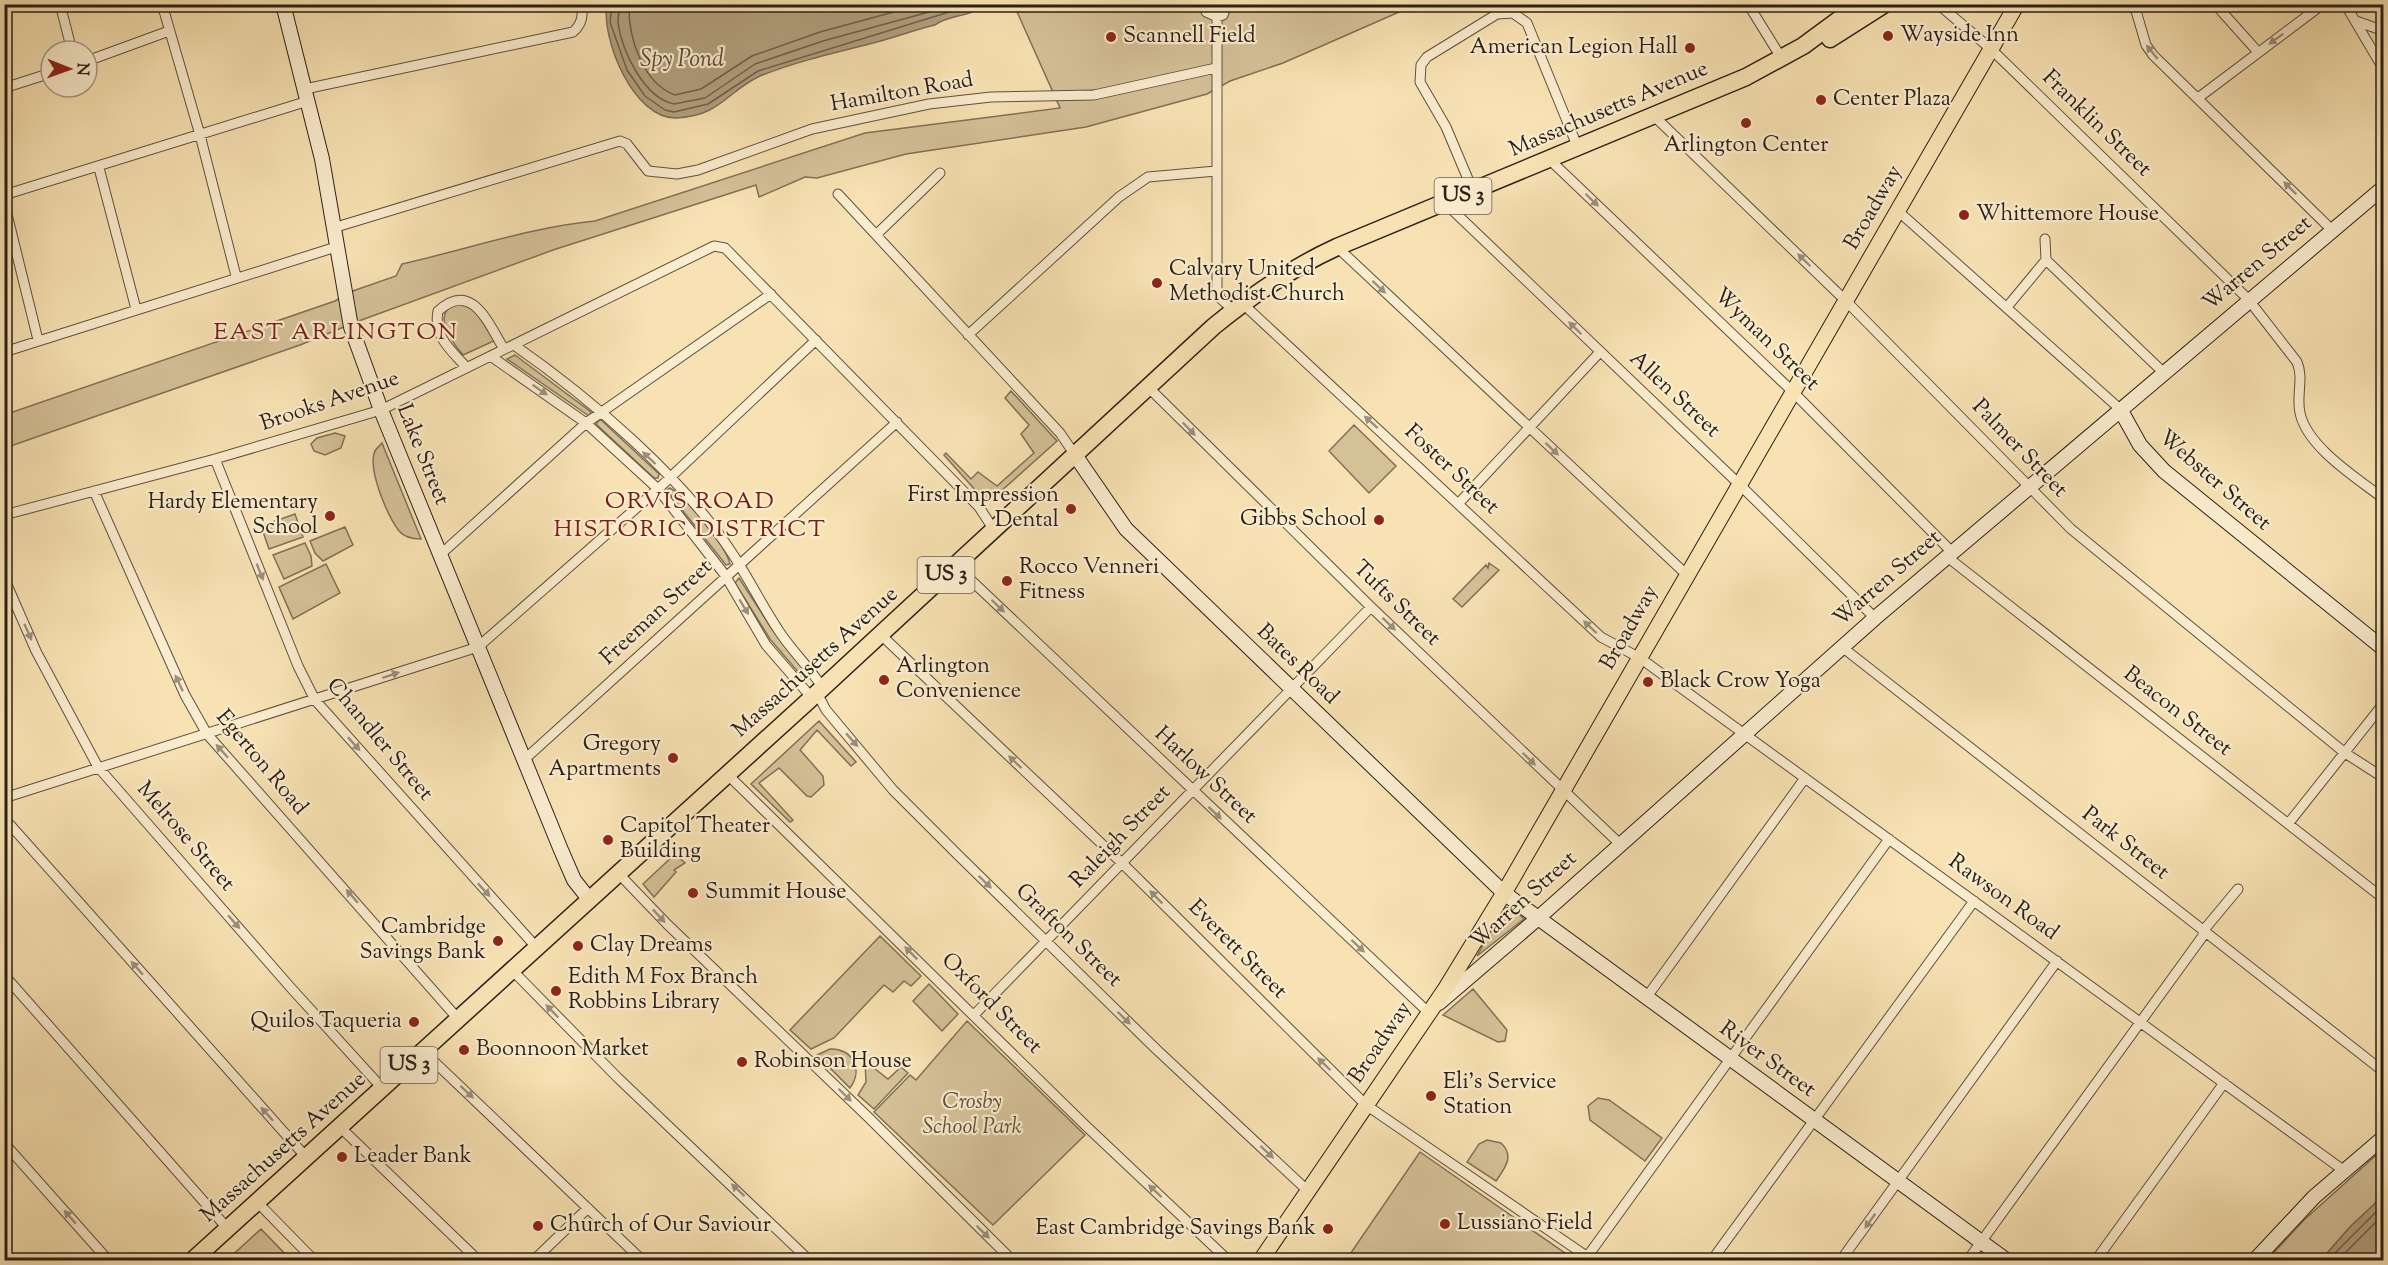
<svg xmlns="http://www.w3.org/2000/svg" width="2388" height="1265" font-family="'Sorts Mill Goudy',serif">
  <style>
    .green { fill: #d5c198; stroke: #807058; stroke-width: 1.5 }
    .water { fill: #b2a07e; stroke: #7c6d55; stroke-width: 1.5 }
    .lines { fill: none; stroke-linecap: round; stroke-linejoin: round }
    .shore { stroke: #6e604a; stroke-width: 1.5 }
    .street-casing { stroke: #5e503e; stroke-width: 11 }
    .secondary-casing { stroke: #2a2017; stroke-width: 16 }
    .primary-casing { stroke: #2a2017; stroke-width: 17 }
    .highway-casing { stroke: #2a2017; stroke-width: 19 }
    .street { stroke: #faecce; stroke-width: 9 }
    .secondary { stroke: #faecce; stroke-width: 14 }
    .primary { stroke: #f8e2b3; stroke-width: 15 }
    .highway { stroke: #f8e2b3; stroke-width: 16 }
    .oneway { fill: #9c907c }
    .poi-dot { fill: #8f2418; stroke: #faecce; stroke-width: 2 }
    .labels { text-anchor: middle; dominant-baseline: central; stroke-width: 4.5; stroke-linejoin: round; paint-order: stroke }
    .shield { fill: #faecce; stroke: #685d4e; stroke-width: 1.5 }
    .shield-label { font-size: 21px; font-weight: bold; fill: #2a2017 }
    .poi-label { font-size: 22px; fill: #2a2017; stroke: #faecce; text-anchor: start }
    .street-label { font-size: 22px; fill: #2a2017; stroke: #faecce }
    .park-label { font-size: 22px; font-style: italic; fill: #5d503e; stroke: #faecce }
    .water-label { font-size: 24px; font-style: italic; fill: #5a4d3b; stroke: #faecce }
    .neighbourhood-label { font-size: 24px; letter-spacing: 1.5px; fill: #7a1f14; stroke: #faecce }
  </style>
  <rect width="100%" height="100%" fill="#f8e2b3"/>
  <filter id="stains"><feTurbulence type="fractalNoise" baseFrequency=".00333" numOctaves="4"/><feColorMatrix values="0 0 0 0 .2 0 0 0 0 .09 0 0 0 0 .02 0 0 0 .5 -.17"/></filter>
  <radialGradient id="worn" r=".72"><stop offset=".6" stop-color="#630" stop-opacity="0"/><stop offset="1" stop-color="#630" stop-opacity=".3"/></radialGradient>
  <path class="green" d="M 1014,5 L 1415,5 L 1283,63 L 1230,81 L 1207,94 L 1086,127 L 906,154 L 817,178 L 805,177 L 759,197 L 756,185 L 553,250 L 356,322 L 300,345 L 5,448 L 4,415 L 335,301 L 350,292 L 396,276 L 402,264 C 465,250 531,227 595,221 L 865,133 L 1060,108 Z
    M 463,303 L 475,309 L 496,340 L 463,355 C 450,340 428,307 463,303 Z
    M 515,355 L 591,412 L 589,416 L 507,359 Z
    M 1011,391 L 1057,441 L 989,502 L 985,501 L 944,455 L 946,453 L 971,479 L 978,472 L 997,486 L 1034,453 L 1021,434 L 1029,425 L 1005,398 Z
    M 600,419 L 659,474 L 658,478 L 654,478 L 596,424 Z
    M 1354,425 L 1396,466 L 1369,493 L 1329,451 Z
    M 335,433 L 345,436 L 341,448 L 325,455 L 314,451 L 311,444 L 317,438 Z
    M 382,443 L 421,539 C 413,539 404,537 399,531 C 387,515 369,472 374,454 C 375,448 379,447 382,443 Z
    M 670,488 C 686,497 726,546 730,564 L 726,565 L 675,501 L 667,490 Z
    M 295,514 L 303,537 L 269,549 L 261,526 Z
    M 345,527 L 353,545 L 323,561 L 315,553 L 310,541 Z
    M 305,543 L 311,556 L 312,566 L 284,579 L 273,555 Z
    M 1489,563 L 1499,570 L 1462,607 L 1453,599 L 1486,565 L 1488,568 Z
    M 326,564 L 340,593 L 293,619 L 279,587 Z
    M 739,578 L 772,629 L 810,674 L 808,678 L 804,679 L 770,639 L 735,583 Z
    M 819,721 L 856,762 L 851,766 L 817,730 L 800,750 L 823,776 L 824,785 L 811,797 L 807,796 L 779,768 L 759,783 L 793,820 L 790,822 L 751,784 Z
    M 675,854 L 685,863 L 674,870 L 676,872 L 654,897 L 643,884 Z
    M 1505,907 L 1516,911 L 1524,919 L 1477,956 Z
    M 880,936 L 921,976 L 911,986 L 904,981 L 893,992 L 884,985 L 834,1038 L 811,1049 L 790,1030 Z
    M 929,984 L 958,1014 L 942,1031 L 913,1001 Z
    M 1473,989 L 1507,1030 L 1505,1041 L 1498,1042 L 1443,1015 Z
    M 967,1021 L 1085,1135 L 993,1225 L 874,1112 L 910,1075 L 916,1080 Z
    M 830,1049 C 852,1048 864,1069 850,1088 L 817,1055 Z
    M 865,1061 L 888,1079 L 901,1067 L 908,1073 L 874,1109 L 858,1095 L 866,1082 Z
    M 1598,1098 L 1609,1100 L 1662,1138 L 1645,1161 L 1590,1120 L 1588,1106 Z
    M 1487,1140 L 1501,1143 C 1515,1156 1505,1168 1496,1181 L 1467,1162 L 1479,1144 Z
    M 2383,1149 L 2383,1196 L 2350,1227 L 2321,1260 L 2267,1260 L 2304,1220 Z
    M 1420,1152 L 1575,1260 L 1346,1260 Z
    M 261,1229 L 291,1260 L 227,1260 Z"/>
  <path class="water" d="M 607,4 L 984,4 L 984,5 C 969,18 950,14 935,25 C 913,30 891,39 869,44 C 833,53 795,62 760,76 C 727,91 721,116 676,118 C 634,119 601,40 607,4 Z
    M 2383,1196 L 2383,1260 L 2321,1260 L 2350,1227 Z"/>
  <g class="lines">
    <path class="shore" d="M 612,4 L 610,22 L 627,70 L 645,96 L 665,110 L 674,112 L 708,104 L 758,71 L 975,4
      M 620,4 C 619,11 618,17 618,23 C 622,51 644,98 674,104 L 705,98 L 755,64 L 823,41 L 929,12 L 943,4
      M 629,4 C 628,36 642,83 675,95 L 701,89 L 752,56 L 820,32 L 923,4
      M 2328,1260 L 2384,1204
      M 2338,1260 L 2384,1214"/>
    <g class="street-casing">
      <path id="street" d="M 60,4 L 72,51
        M 162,4 L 200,135 L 236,276
        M 1204,4 L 1206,12 L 1217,17 L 1223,15 L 1227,4
        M 1748,4 L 1782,59
        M 1938,4 L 1991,49 L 2248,299 L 2297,362 C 2304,378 2296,396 2300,413 C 2307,447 2357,478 2384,499
        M 2134,4 L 2146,45 L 2153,55 L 2332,230
        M 2215,4 L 2258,52
        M 2345,4 L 2384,70
        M 1217,17 L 1217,288 L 1220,298 L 1233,310
        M 2356,21 L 2384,31
        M 87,61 L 169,31
        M 4,88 L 51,73
        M 305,89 L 573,32 C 582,24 583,16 582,4
        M 2198,98 L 2323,4
        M 1654,116 L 1846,301 L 2071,529 L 2345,753 L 2384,778
        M 1550,160 L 1792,391 L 1951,551
        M 99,168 L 136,309
        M 1473,191 L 1446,127 L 1420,82 L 1421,65 L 1427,57 L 1497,14 L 1513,13 L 1527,23 L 1578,148
        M 838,194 L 1060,433 L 1075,455
        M 4,195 L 308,101
        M 4,202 L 38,340
        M 1445,203 L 1739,484 L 1875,618
        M 1898,211 L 2120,409
        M 333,228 L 620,141 L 627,144 L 648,171 L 677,174 L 698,170 L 812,129 L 929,104 L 991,97 L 1094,95 L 1216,68
        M 877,234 L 940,173
        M 2045,239 L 2046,260
        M 1337,247 L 1687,575
        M 1242,303 L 1601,637 L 1640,658 L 2343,1170
        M 2007,307 L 2046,260 L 2163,372
        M 968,335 L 1119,197 L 1148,177 L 1216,171
        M 514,345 C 590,398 684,478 734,556 C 750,581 764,609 781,634 C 794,653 810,668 823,688
        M 4,352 L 336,247
        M 492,357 L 586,423 L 658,489 L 725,575 L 766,645 L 812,698
        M 467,368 C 452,351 433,337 438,311 C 472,280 488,323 504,349
        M 1148,387 L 1371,607 L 1620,844
        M 215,459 L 298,666 L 315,700 L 537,948
        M 94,491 L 185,695 L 207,734 L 459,1020
        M 1458,504 L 1600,352
        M 4,515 L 215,459 L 381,410 L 714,246 L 725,248 L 979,507 L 994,530
        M 440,555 L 586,423 L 771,294
        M 1946,556 L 2384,899
        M 956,566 L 1428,1012
        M 4,578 L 36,651 L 98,767 L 291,988 L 383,1089
        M 880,634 L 1123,864 L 1366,1105 L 1592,1260
        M 1842,647 L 2384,1072
        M 817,693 L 826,710 L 893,790 L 958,855 L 1156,1049 L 1308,1191
        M 525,759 L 897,422
        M 727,774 L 1085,1125 L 1228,1260
        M 4,798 L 478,647 L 658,489 L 816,340
        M 4,818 L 306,1157
        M 2288,824 L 2384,703
        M 619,874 L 667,924 L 868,1117 L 1012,1260
        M 2203,931 L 2238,889
        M 512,970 L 618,1078 L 809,1260
        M 4,975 L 228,1229
        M 1646,998 L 1805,778
        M 974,1015 L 1371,607
        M 424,1052 L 642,1260
        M 340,1127 L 478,1260
        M 4,1143 L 108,1260
        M 257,1202 L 314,1260
        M 1587,1257 L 1889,839
        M 534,1260 L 588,1208
        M 1712,1260 L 1974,901
        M 1841,1260 L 2057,961
        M 1968,1260 L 2205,933
        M 2096,1260 L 2224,1083"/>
    </g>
    <g class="secondary-casing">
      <path id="secondary" d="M 283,4 L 322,159 L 351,327 L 381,410 L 561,850 L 574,880 L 589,899
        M 2120,409 L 2140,445 L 2164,471 L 2384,649
        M 1075,455 L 1126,529 L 1504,893 L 2006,1260
        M 1439,1003 L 1537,919 L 1875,618 L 2384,187
        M 2255,1260 L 2314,1197 L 2384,1137"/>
    </g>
    <g class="primary-casing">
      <path id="primary" d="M 1261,1260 L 1446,988 L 1504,893 L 2017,4"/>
    </g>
    <g class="highway-casing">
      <path id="highway" d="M 1830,39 L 1885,4
        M 193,1260 L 817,693 L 1213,327 C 1252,295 1291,268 1337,247 L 1746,77 L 1803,46 L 1860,4"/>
    </g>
    <use href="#street" class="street"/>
    <use href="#secondary" class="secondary"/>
    <use href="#primary" class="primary"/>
    <use href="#highway" class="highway"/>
  </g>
  <defs><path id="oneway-solid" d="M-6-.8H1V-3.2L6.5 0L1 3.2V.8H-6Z" transform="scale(1.5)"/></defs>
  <g class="oneway">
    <use href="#oneway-solid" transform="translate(2276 39) rotate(144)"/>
    <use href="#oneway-solid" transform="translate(2152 52) rotate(-129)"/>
    <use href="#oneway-solid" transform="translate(2290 188) rotate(-135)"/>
    <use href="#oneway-solid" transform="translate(1592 200) rotate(44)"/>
    <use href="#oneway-solid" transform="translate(1804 260) rotate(-136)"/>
    <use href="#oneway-solid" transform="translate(1379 287) rotate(43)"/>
    <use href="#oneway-solid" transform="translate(1575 328) rotate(-136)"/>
    <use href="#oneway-solid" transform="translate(540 390) rotate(35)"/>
    <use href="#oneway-solid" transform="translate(1371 422) rotate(-138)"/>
    <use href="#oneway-solid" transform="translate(1189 429) rotate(46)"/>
    <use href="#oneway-solid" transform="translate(1552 449) rotate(43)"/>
    <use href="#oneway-solid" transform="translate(649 458) rotate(-137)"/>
    <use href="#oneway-solid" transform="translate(260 572) rotate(68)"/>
    <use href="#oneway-solid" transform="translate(998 606) rotate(44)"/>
    <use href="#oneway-solid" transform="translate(744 607) rotate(59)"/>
    <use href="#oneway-solid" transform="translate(1389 624) rotate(44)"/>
    <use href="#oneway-solid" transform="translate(1590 627) rotate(-137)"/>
    <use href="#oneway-solid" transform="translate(28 632) rotate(66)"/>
    <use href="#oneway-solid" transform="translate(391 675) rotate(-18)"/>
    <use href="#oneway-solid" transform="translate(179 683) rotate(-115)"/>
    <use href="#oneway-solid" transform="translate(852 740) rotate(49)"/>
    <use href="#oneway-solid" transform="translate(354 744) rotate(48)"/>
    <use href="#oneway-solid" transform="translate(222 751) rotate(-132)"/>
    <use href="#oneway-solid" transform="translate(1529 759) rotate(44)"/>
    <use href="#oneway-solid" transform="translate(1015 762) rotate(-137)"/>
    <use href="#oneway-solid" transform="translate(1215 813) rotate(43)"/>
    <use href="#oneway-solid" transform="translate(985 882) rotate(44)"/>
    <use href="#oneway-solid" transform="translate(484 890) rotate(47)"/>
    <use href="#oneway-solid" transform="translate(352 896) rotate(-131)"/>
    <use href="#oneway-solid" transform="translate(1156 897) rotate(-135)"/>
    <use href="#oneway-solid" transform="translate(659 916) rotate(47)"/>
    <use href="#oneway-solid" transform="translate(234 922) rotate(49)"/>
    <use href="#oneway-solid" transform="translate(1358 946) rotate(43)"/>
    <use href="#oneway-solid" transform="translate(911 953) rotate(-135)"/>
    <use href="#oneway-solid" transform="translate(137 968) rotate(-131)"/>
    <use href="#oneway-solid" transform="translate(552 1011) rotate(-134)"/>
    <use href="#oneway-solid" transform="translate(1124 1018) rotate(44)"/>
    <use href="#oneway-solid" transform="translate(1324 1064) rotate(-136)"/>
    <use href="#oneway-solid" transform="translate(467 1092) rotate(43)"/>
    <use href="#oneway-solid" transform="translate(845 1095) rotate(44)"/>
    <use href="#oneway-solid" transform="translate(267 1114) rotate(-132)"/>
    <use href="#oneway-solid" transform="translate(1267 1152) rotate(43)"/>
    <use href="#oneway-solid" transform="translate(738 1190) rotate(-137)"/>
    <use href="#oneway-solid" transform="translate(1155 1191) rotate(-137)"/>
    <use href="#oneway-solid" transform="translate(70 1217) rotate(-131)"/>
    <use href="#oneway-solid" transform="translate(1870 1221) rotate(126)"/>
    <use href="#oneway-solid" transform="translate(983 1232) rotate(44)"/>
  </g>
  <g class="poi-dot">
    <circle cx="1888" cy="36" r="6"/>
    <circle cx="1111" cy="37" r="6"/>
    <circle cx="1690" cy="48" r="6"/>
    <circle cx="1821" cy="100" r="6"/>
    <circle cx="1746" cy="123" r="6"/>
    <circle cx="1964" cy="215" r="6"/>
    <circle cx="1157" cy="283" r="6"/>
    <circle cx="1071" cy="509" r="6"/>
    <circle cx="330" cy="516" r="6"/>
    <circle cx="1379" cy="520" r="6"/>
    <circle cx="1007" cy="581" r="6"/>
    <circle cx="884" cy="680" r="6"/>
    <circle cx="1648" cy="682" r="6"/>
    <circle cx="673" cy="758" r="6"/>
    <circle cx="608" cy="840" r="6"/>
    <circle cx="693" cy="893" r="6"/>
    <circle cx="498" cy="941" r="6"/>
    <circle cx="578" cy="946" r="6"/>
    <circle cx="556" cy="991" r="6"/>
    <circle cx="414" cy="1022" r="6"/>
    <circle cx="464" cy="1050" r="6"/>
    <circle cx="742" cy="1062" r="6"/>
    <circle cx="1431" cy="1096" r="6"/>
    <circle cx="342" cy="1157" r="6"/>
    <circle cx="1445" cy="1224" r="6"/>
    <circle cx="538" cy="1226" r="6"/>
    <circle cx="1328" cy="1229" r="6"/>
  </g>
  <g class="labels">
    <g class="shield">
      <rect x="1434.5" y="178" width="57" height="36" rx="4.5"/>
      <rect x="917.5" y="557" width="57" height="36" rx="4.5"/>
      <rect x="380.5" y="1047" width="57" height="36" rx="4.5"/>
    </g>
    <g class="shield-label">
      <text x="1463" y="196">US 3</text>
      <text x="946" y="575">US 3</text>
      <text x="409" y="1065">US 3</text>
    </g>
    <g class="poi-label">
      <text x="1900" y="36">Wayside Inn</text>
      <text x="1123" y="37">Scannell Field</text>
      <text x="1678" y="48" text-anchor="end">American Legion Hall</text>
      <text x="1833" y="100">Center Plaza</text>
      <text x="1746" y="146" text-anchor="middle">Arlington Center</text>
      <text x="1976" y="215">Whittemore House</text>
      <text x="1169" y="270">Calvary United<tspan x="1169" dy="25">Methodist Church</tspan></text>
      <text x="1059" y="496" text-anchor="end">First Impression<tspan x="1059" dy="25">Dental</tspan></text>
      <text x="318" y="503" text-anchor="end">Hardy Elementary<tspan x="318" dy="25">School</tspan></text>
      <text x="1367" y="520" text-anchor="end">Gibbs School</text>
      <text x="1019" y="568">Rocco Venneri<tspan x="1019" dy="25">Fitness</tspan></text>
      <text x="896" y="667">Arlington<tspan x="896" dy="25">Convenience</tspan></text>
      <text x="1660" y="682">Black Crow Yoga</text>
      <text x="661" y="745" text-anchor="end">Gregory<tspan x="661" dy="25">Apartments</tspan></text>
      <text x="620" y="827">Capitol Theater<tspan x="620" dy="25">Building</tspan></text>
      <text x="705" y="893">Summit House</text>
      <text x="486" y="928" text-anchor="end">Cambridge<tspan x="486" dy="25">Savings Bank</tspan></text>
      <text x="590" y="946">Clay Dreams</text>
      <text x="568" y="978">Edith M Fox Branch<tspan x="568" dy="25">Robbins Library</tspan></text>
      <text x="402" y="1022" text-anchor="end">Quilos Taqueria</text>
      <text x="476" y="1050">Boonnoon Market</text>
      <text x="754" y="1062">Robinson House</text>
      <text x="1443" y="1083">Eli's Service<tspan x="1443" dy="25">Station</tspan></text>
      <text x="354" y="1157">Leader Bank</text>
      <text x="1457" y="1224">Lussiano Field</text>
      <text x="550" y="1226">Church of Our Saviour</text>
      <text x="1316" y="1229" text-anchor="end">East Cambridge Savings Bank</text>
    </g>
    <g class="street-label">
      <text transform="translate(902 93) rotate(-10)">Hamilton Road</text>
      <text transform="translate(1609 110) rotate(-23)">Massachusetts Avenue</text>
      <text transform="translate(2096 124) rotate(44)">Franklin Street</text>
      <text transform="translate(1874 208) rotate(-60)">Broadway</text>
      <text transform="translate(2258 264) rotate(-40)">Warren Street</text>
      <text transform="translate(1766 340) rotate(44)">Wyman Street</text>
      <text transform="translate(1674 395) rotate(43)">Allen Street</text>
      <text transform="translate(330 402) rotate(-19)">Brooks Avenue</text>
      <text transform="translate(2019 449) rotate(46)">Palmer Street</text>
      <text transform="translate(422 455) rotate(68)">Lake Street</text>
      <text transform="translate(1451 470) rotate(43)">Foster Street</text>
      <text transform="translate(2214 481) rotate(41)">Webster Street</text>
      <text transform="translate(1888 579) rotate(-41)">Warren Street</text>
      <text transform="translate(1396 604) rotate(44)">Tufts Street</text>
      <text transform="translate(657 613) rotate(-43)">Freeman Street</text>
      <text transform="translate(1630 628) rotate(-60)">Broadway</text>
      <text transform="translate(816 663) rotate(-42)">Massachusetts Avenue</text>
      <text transform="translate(1297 665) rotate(44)">Bates Road</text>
      <text transform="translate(2177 712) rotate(38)">Beacon Street</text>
      <text transform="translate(379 740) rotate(50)">Chandler Street</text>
      <text transform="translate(261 763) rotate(50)">Egerton Road</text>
      <text transform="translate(1205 776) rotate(43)">Harlow Street</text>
      <text transform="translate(185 837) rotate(49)">Melrose Street</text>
      <text transform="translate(1121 837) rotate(-46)">Raleigh Street</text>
      <text transform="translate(2125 844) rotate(38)">Park Street</text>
      <text transform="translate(2003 898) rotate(36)">Rawson Road</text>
      <text transform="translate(1524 901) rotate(-42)">Warren Street</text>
      <text transform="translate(1068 936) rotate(44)">Grafton Street</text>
      <text transform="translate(1237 950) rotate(45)">Everett Street</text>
      <text transform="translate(991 1004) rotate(45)">Oxford Street</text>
      <text transform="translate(1381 1043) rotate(-56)">Broadway</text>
      <text transform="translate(1767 1060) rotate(36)">River Street</text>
      <text transform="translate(284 1148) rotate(-42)">Massachusetts Avenue</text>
    </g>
    <g class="park-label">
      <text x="972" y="1103">Crosby<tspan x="972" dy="25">School Park</tspan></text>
    </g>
    <g class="water-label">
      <text x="682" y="60">Spy Pond</text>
    </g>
    <g class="neighbourhood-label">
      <text x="336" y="333">EAST ARLINGTON</text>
      <text x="690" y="502">ORVIS ROAD<tspan x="690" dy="28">HISTORIC DISTRICT</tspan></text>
    </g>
  </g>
  <rect width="2388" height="1265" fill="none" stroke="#f8e2b3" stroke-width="24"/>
  <rect x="6" y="6" width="2376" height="1253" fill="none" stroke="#2a2017" stroke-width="3"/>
  <rect x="12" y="12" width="2364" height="1241" fill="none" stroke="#2a2017" stroke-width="1.5"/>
  <g transform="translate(69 69) rotate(91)"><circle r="28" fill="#faecce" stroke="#a79a85" stroke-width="1.5"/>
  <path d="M0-4.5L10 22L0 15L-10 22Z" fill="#8f2418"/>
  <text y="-9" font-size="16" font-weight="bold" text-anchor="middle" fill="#2a2017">N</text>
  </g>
  <rect width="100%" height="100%" filter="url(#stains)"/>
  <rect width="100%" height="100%" fill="url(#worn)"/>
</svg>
